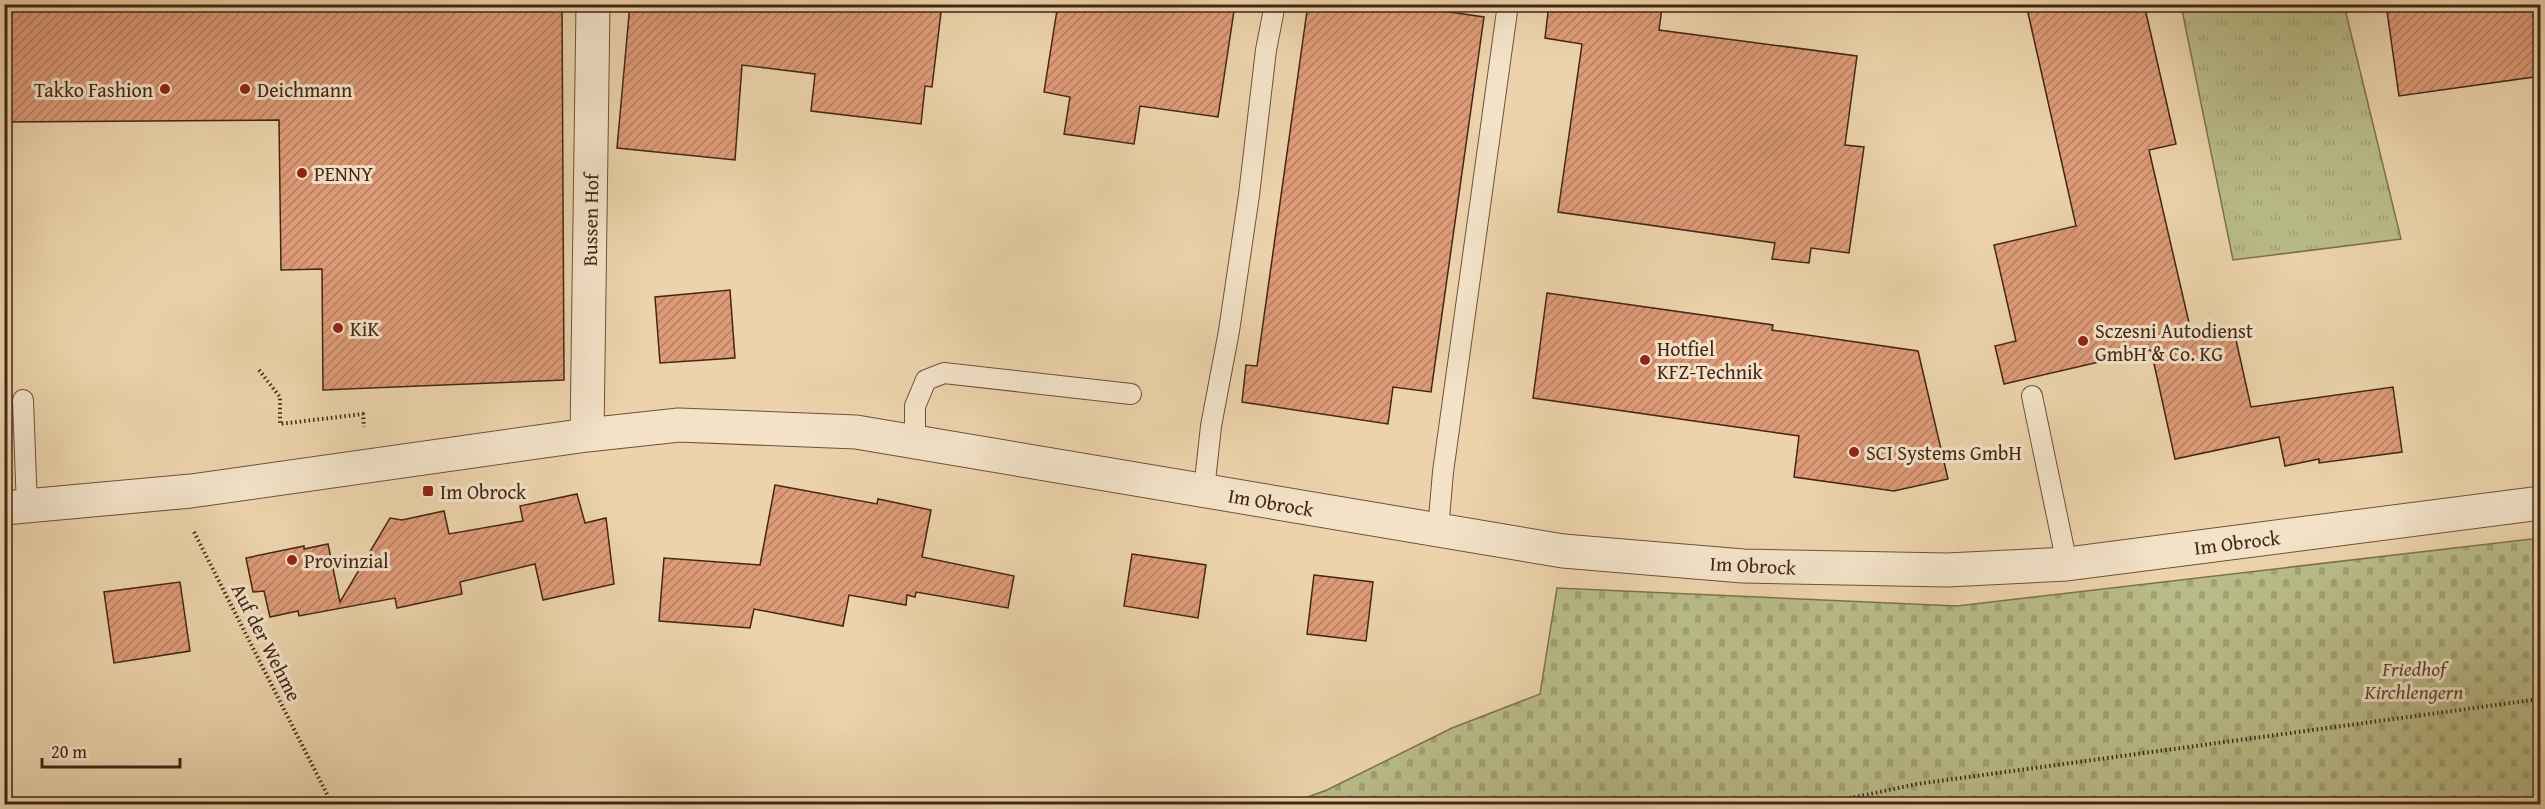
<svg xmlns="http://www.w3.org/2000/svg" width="2545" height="809" font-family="'Gentium Book Plus',serif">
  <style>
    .grass { fill: url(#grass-tufts); stroke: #7e714f; stroke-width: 1.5 }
    .cemetery { fill: url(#cemetery-stones); stroke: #7e714f; stroke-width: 1.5 }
    .building { fill: url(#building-hatch); stroke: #432616; stroke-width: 1.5 }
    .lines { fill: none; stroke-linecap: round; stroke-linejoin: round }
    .lane-casing { stroke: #6d513b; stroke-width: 22 }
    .street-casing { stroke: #6d513b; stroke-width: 35 }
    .path { stroke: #432616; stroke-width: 4; stroke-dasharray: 1.5 3; stroke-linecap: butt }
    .lane { stroke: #f3e2c8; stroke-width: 20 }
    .street { stroke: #f3e2c8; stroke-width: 33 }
    .poi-dot { fill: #8f2418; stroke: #f3e2c8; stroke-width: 2 }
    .labels { text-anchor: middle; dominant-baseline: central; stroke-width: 6; stroke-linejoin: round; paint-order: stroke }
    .poi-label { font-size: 20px; fill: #432616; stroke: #f3e2c8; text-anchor: start }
    .street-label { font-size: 20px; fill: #432616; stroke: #f3e2c8 }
    .park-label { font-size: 20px; font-style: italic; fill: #5b442d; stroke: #f3e2c8 }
  </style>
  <defs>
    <pattern id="grass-tufts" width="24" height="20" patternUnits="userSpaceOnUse" patternTransform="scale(1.5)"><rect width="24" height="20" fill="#b9bc88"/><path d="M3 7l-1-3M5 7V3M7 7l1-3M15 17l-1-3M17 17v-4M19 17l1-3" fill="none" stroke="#a0a175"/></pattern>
    <pattern id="cemetery-stones" width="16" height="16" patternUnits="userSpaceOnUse" patternTransform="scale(1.5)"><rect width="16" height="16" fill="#b9bc88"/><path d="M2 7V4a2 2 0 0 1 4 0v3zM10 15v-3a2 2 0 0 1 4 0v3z" fill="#a0a175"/></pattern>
    <pattern id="building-hatch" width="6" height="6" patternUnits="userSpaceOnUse" patternTransform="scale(1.5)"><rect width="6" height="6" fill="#de9b78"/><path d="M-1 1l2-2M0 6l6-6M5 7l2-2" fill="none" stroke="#b67e61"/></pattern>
  </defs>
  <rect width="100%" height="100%" fill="#ecd3ab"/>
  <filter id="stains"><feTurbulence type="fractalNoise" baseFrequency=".00333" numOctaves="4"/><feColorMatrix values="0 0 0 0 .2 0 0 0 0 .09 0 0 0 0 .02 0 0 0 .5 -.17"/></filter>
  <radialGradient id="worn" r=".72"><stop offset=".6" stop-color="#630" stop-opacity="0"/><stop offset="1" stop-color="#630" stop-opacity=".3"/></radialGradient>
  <path class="grass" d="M 2181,5 L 2344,5 L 2401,239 L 2233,260 Z"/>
  <path class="cemetery" d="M 2540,538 L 2540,804 L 1289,804 L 1327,790 L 1452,728 L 1540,694 L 1557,588 L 1957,606 Z"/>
  <path class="building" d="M 4,4 L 562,4 L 564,380 L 323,390 L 322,269 L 281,270 L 279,120 L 4,122 Z
    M 630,4 L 942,4 L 932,87 L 925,86 L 921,124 L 811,111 L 815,74 L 742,65 L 735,160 L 617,148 Z
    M 1058,4 L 1235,4 L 1218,117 L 1140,106 L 1134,144 L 1064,134 L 1070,97 L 1044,92 Z
    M 1308,4 L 1394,4 L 1484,17 L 1431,392 L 1393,387 L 1388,424 L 1242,402 L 1246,365 L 1257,366 Z
    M 1549,4 L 1640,4 L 1662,8 L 1659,30 L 1857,56 L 1845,145 L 1864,147 L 1849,253 L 1811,248 L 1809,263 L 1772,259 L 1775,243 L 1558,212 L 1582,44 L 1545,38 Z
    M 2026,4 L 2144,4 L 2176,144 L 2149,150 L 2193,340 L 2234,331 L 2251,407 L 2393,387 L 2402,452 L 2319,463 L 2319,459 L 2285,466 L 2279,437 L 2175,459 L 2151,350 L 2004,384 L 1995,346 L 2016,341 L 1994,245 L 2076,226 Z
    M 2386,4 L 2541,4 L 2541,76 L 2399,96 Z
    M 730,290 L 735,358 L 660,363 L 655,297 Z
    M 1547,293 L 1773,325 L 1772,330 L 1918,351 L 1948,479 L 1894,491 L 1794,477 L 1799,436 L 1533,398 Z
    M 775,485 L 877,504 L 878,499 L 931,510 L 922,557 L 1014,576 L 1008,608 L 916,592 L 915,597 L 907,595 L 906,605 L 849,595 L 843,626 L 754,609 L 750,628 L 659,621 L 664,558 L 760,565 Z
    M 577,494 L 585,523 L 606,518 L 614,584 L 543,600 L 535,564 L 460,582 L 462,594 L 397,608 L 395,598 L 299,616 L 298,611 L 270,617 L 264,591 L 253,592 L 246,558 L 304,546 L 304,549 L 328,544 L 340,602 L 390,518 L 402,520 L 444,511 L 449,534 L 523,521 L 520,506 Z
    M 1132,554 L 1206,565 L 1198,618 L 1124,606 Z
    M 1314,575 L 1373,582 L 1366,641 L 1307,634 Z
    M 180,582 L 190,651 L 114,663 L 104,592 Z"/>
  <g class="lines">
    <g class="lane-casing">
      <path id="lane" d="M 2032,396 L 2067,564
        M 23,400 L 27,508
        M 915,442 L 915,406 L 926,380 L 944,373 L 1131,394
        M 1204,490 L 1211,426 L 1229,331 L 1249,195 L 1266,50 L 1275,4
        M 1438,530 L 1443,472 L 1508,4"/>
    </g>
    <g class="street-casing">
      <path id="street" d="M 587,435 L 593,4
        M 4,508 L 191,491 L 587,435 L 679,425 L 856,432 L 1563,551 L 1743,566 L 1947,570 L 2067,564 L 2540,503"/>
    </g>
    <path class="path" d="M 259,370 L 280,397 L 280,424 L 363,414 L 364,427
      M 194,532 L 332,804
      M 1823,804 L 1917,784 L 2540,699"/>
    <use href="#lane" class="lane"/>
    <use href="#street" class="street"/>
  </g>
  <g class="poi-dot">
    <circle cx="165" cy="89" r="6"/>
    <circle cx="245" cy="89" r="6"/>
    <circle cx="302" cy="173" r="6"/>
    <circle cx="338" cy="328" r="6"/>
    <circle cx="2083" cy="341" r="6"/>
    <circle cx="1645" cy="360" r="6"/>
    <circle cx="1854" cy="452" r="6"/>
    <rect x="422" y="485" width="12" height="12" rx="3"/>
    <circle cx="292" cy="560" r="6"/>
  </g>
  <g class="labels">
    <g class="poi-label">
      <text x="153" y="89" text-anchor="end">Takko Fashion</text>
      <text x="257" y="89">Deichmann</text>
      <text x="314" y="173">PENNY</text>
      <text x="350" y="328">KiK</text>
      <text x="2095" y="330">Sczesni Autodienst<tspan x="2095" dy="23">GmbH &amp; Co. KG</tspan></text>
      <text x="1657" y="348">Hotfiel<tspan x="1657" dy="23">KFZ-Technik</tspan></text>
      <text x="1866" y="452">SCI Systems GmbH</text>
      <text x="440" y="491">Im Obrock</text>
      <text x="304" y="560">Provinzial</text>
    </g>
    <g class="street-label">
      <text transform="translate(590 220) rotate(-89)">Bussen Hof</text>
      <text transform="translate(1271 502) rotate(10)">Im Obrock</text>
      <text transform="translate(2237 542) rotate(-7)">Im Obrock</text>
      <text transform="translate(1753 565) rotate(3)">Im Obrock</text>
      <text transform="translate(267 642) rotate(63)">Auf der Wehme</text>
    </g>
    <g class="park-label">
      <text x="2414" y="668">Friedhof<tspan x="2414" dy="23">Kirchlengern</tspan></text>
    </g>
  </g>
  <rect width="2545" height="809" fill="none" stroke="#ecd3ab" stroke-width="24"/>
  <rect x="6" y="6" width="2533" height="797" fill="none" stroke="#432616" stroke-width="3"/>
  <rect x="12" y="12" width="2521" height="785" fill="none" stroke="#432616" stroke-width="1.5"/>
  <path d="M42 758v9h138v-9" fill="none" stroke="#432616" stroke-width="3"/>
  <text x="51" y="758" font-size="18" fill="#432616" stroke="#f3e2c8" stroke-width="4.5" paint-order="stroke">20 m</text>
  <rect width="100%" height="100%" filter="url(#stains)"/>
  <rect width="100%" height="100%" fill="url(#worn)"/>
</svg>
